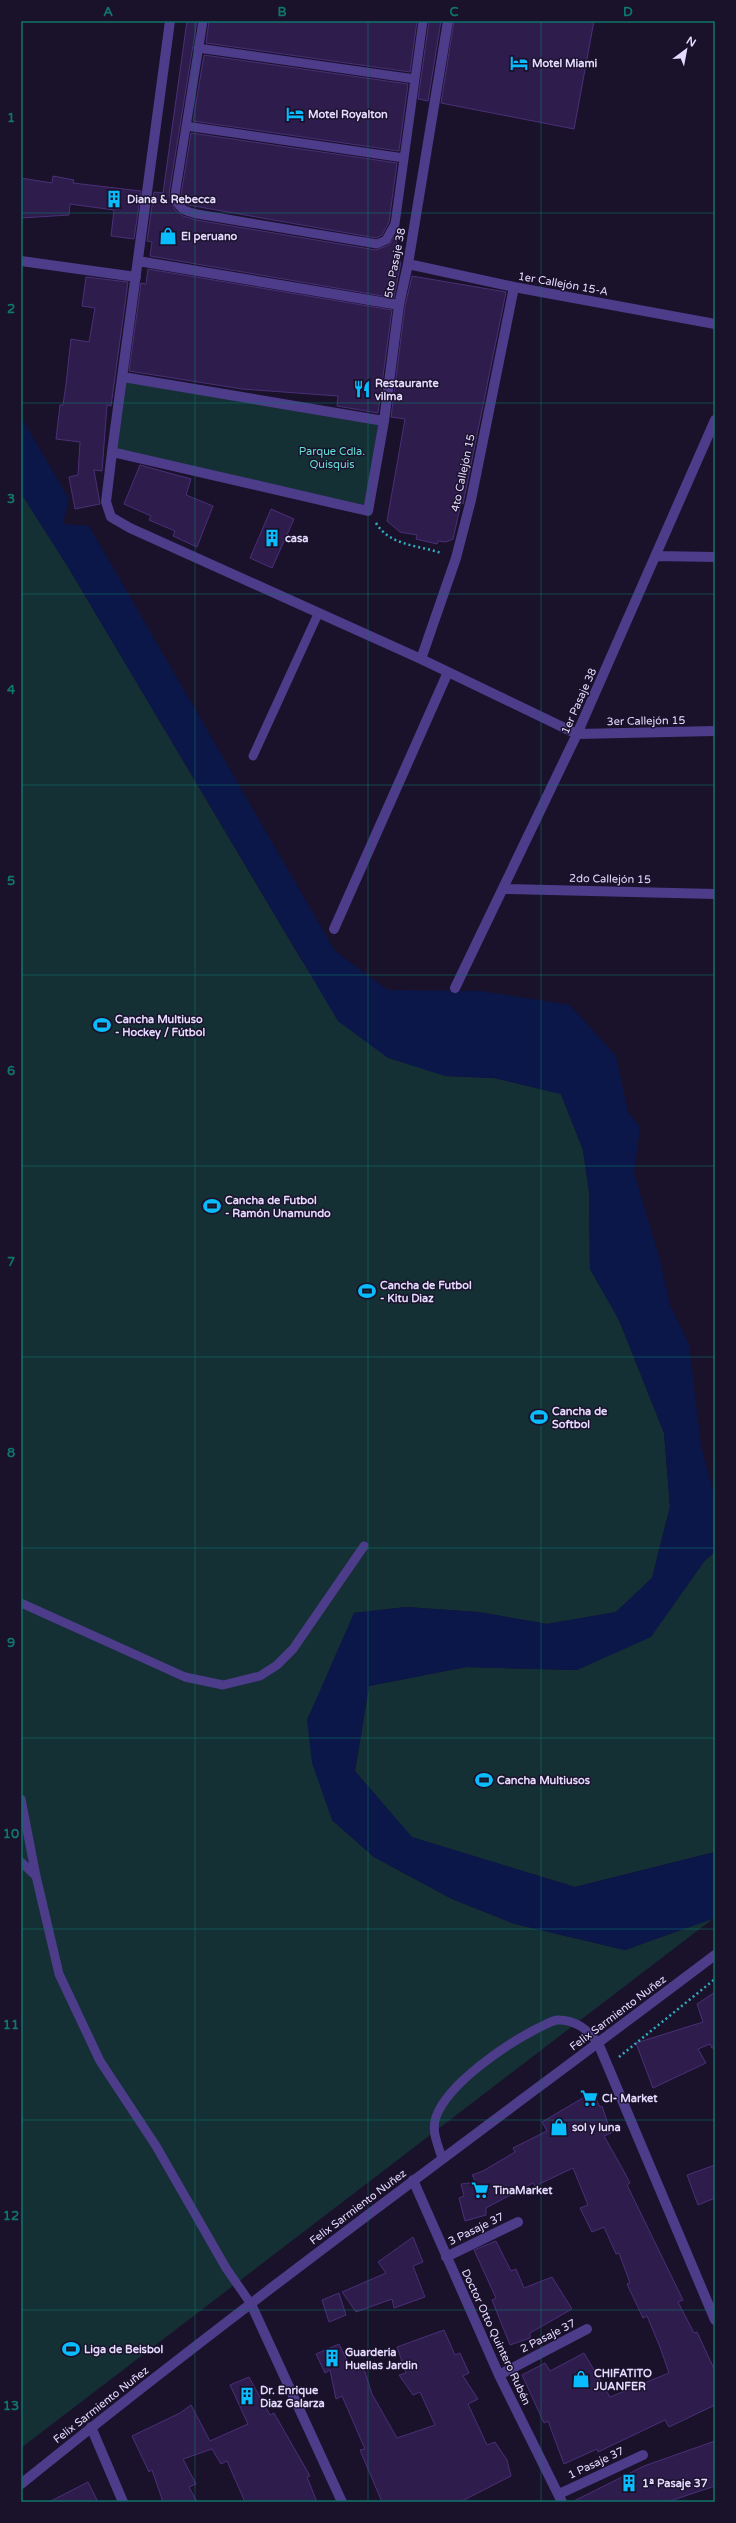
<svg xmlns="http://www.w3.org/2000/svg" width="736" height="2523" font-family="'Varela Round',sans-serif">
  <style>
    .green { fill: #143035 }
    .water { fill: #0b1749 }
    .building { fill: #2e1d4c; stroke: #4a2f77 }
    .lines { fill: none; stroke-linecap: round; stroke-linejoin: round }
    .path { stroke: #31adbd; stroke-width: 2.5; stroke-dasharray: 2 3; stroke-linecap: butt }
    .service { stroke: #4c3c89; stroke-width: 9 }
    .minor { stroke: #4c3c89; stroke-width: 10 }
    .tertiary { stroke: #4c3c89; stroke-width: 10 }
    .grid { fill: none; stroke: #0f766e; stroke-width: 1; stroke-opacity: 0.55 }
    .labels { text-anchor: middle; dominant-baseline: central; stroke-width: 3; stroke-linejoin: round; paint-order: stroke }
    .poi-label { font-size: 11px; font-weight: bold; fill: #e5dbff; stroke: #1a112b; text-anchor: start }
    .street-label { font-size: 11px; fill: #e5dbff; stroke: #1a112b }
    .park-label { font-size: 11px; fill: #65e1d7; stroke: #1a112b }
    .neatline { fill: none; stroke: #0f766e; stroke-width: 1.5 }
    .grid-label { font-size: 13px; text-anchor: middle; font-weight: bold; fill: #0f766e }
  </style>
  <rect width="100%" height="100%" fill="#1a112b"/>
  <path class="green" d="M 123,377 L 384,421 L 368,511 L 112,452 Z
    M 21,493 L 68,567 L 302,961 L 445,1076 L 494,1078 L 561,1094 L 583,1150 L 589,1191 L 590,1269 L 619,1320 L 664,1433 L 670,1507 L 652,1578 L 616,1612 L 547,1624 L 478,1612 L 406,1607 L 354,1613 L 332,1820 L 374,1857 L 452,1899 L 515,1924 L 625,1950 L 714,1918 L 21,2448 Z
    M 715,1552 L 715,1852 L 575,1887 L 411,1837 L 355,1771 L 369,1686 L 466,1667 L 577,1670 Z"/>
  <path class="water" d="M 21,417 L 69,499 L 63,524 L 89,526 L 335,951 L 388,990 L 481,991 L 570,1005 L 616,1056 L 628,1112 L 640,1127 L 634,1173 L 660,1260 L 670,1305 L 689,1344 L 701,1446 L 715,1498 L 715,1552 L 706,1559 L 651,1637 L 577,1670 L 466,1667 L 369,1686 L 355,1771 L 412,1837 L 575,1887 L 715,1852 L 715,1918 L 625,1950 L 515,1924 L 452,1899 L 374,1857 L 332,1820 L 312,1763 L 307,1720 L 354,1613 L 406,1607 L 478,1612 L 547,1624 L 616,1612 L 652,1578 L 670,1507 L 664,1433 L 619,1320 L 590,1269 L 589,1191 L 583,1150 L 561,1094 L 494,1078 L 445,1076 L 388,1058 L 338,1021 L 68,567 L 21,493 Z"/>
  <path class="building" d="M 187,21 L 197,21 L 169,194 L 175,210 L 183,216 L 196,220 L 376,250 L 389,245 L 398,231 L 394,260 L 401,262 L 394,298 L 150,256 L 152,242 L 147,241 L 154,192 L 163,193 Z
    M 209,21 L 417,21 L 410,72 L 206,43 Z
    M 429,21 L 441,21 L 428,101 L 418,99 Z
    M 454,21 L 594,21 L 574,129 L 441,103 Z
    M 204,55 L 408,84 L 399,151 L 193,121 Z
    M 191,133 L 397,163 L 389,222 L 382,235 L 376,238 L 188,205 L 181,195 Z
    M 53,176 L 74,180 L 73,183 L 141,191 L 134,239 L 111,236 L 114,210 L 70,204 L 69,215 L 21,218 L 21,178 L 52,183 Z
    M 148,269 L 392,310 L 378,413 L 337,406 L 338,396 L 242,389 L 129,371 L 141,283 L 146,284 Z
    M 412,276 L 506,292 L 463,504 L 461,503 L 453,539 L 446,542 L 438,541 L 437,544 L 416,539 L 417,535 L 400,532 L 387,521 L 405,419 L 391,417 L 405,306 Z
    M 86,277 L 128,282 L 111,406 L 107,405 L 102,471 L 94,470 L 100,504 L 75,509 L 69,477 L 78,475 L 80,442 L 56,439 L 60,405 L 63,405 L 66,384 L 71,339 L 89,342 L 95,308 L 82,306 Z
    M 140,465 L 191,479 L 186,495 L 213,506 L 197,547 L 173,536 L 175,531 L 149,520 L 151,516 L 124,504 Z
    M 271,509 L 294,519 L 272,568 L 250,558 Z
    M 715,1992 L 715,2048 L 712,2048 L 710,2044 L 698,2049 L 706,2063 L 653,2088 L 636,2043 L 703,2022 L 697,2004 Z
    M 593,2092 L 600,2107 L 602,2106 L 611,2133 L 604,2136 L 621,2166 L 630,2183 L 627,2185 L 683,2300 L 678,2302 L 694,2333 L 697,2332 L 715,2371 L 715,2405 L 669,2427 L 665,2420 L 598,2452 L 597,2449 L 564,2464 L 548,2421 L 544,2423 L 522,2375 L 545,2363 L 550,2371 L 584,2353 L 610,2397 L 669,2373 L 660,2347 L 647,2316 L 643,2318 L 627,2284 L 630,2283 L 619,2253 L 616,2254 L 604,2227 L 592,2232 L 580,2208 L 588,2205 L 573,2168 L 535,2186 L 533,2183 L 486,2208 L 486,2215 L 465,2221 L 459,2198 L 464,2196 L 461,2184 L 476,2182 L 472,2175 L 483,2171 L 515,2152 L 513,2148 L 547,2131 L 542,2122 Z
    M 715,2165 L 715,2198 L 698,2205 L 687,2175 Z
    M 413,2237 L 423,2262 L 413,2266 L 425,2297 L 394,2308 L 392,2299 L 356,2312 L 342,2292 L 386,2273 L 378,2262 Z
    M 496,2241 L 511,2271 L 516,2269 L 524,2288 L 552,2277 L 572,2309 L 530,2333 L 530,2338 L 510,2345 L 492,2300 L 496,2298 L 474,2250 Z
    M 339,2293 L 346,2315 L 329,2322 L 322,2300 Z
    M 444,2330 L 455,2355 L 460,2353 L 469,2373 L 463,2376 L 478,2399 L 468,2404 L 487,2445 L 495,2442 L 507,2460 L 511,2476 L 460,2502 L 382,2502 L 360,2450 L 365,2449 L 342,2396 L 336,2399 L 330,2370 L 325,2373 L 316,2354 L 339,2344 L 352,2371 L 363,2366 L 372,2394 L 397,2438 L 435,2425 L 420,2392 L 413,2395 L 399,2375 L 406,2373 L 397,2347 Z
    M 249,2377 L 270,2415 L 274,2413 L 310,2476 L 307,2477 L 317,2502 L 245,2502 L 227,2461 L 221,2464 L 212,2449 L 183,2459 L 196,2484 L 189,2487 L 197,2502 L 163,2502 L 152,2470 L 149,2472 L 132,2436 L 180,2413 L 191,2405 L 210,2441 L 248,2424 L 230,2385 Z
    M 715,2441 L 715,2486 L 667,2502 L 572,2502 L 644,2466 Z
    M 88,2482 L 98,2502 L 49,2502 Z"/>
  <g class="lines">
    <path class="path" d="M 376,523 C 390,546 418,545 441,553
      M 619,2057 L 715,1979"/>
    <path class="service" d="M 203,21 L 175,195 C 178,209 184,211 197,214 L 377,244 L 386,240 L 395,224 L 423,21
      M 198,48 L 415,79
      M 186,126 L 404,158
      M 253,756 L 318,614
      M 21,1603 L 185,1677 L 223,1685 L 260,1676 L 277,1665 L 293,1649 L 364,1546
      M 21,1799 L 36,1876 L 59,1974 L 100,2061 L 156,2146 L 226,2268 L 251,2304
      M 21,1862 L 36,1876
      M 442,2158 C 438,2145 431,2131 436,2117 C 448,2083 507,2044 538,2028 C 544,2026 552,2020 558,2020 C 576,2020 587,2029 598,2043"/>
    <path class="minor" d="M 170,21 L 112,452 L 106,502 L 111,517 L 130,528 L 421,659 L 577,734 L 715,731
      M 21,261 L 136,277
      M 138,261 L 399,305
      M 408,264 L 514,287 L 715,324
      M 123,377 L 384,421
      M 112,452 L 368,511 L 384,421 L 399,305 L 408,264 L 448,21
      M 657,556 L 715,557
      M 421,659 L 456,558 L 471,500 L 514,287
      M 505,889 L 715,894
      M 334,929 L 448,672
      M 455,988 L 577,734 L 715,420
      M 598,2043 L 715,2320
      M 413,2180 L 499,2375 L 562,2502
      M 446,2257 L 518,2222
      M 251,2304 L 342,2502
      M 499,2375 L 587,2329
      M 91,2427 L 123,2502
      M 559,2494 L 643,2455"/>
    <path class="tertiary" d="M 21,2484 C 247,2301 483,2130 715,1955"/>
  </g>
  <path class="grid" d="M 195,21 L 195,2502M 368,21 L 368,2502M 541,21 L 541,2502M 21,213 L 715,213M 21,403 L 715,403M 21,594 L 715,594M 21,785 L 715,785M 21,975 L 715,975M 21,1166 L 715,1166M 21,1357 L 715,1357M 21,1548 L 715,1548M 21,1738 L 715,1738M 21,1929 L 715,1929M 21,2120 L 715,2120M 21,2310 L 715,2310"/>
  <defs>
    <g id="hotel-bare" transform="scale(1.38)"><path d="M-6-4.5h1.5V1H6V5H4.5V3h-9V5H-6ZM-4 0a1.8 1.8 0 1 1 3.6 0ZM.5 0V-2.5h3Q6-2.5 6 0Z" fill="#08bcfe" stroke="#1a112b" stroke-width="2.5" paint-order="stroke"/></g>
    <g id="building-bare" transform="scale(1.38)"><path d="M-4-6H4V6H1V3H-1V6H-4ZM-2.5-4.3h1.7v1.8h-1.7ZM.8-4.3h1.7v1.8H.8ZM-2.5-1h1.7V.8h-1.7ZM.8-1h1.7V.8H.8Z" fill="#08bcfe" stroke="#1a112b" stroke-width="2.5" paint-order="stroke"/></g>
    <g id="shop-bare" transform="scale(1.38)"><path d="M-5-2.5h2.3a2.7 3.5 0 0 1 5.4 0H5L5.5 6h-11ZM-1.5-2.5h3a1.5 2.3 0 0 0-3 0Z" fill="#08bcfe" stroke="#1a112b" stroke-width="2.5" paint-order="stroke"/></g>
    <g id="restaurant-bare" transform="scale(1.38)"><path d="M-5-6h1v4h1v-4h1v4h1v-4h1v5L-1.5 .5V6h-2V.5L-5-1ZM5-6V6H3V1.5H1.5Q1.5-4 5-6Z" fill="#08bcfe" stroke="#1a112b" stroke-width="2.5" paint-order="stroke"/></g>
    <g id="stadium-bare" transform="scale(1.38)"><path d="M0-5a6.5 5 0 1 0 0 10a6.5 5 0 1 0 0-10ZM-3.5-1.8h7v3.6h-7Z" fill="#08bcfe" stroke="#1a112b" stroke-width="2.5" paint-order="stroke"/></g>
    <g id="supermarket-bare" transform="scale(1.38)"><path d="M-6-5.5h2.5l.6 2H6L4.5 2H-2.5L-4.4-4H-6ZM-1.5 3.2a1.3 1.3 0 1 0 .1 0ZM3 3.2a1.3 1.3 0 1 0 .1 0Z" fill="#08bcfe" stroke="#1a112b" stroke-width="2.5" paint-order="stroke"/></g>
  </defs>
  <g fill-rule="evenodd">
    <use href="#hotel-bare" x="519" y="63"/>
    <use href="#hotel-bare" x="295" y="114"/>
    <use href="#building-bare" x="114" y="199"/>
    <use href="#shop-bare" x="168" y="236"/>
    <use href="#restaurant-bare" x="362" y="389"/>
    <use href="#building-bare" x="272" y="538"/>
    <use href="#stadium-bare" x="102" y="1025"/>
    <use href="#stadium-bare" x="212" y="1206"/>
    <use href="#stadium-bare" x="367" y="1291"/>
    <use href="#stadium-bare" x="539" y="1417"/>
    <use href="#stadium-bare" x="484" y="1780"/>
    <use href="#supermarket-bare" x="589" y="2098"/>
    <use href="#shop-bare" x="559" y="2127"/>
    <use href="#supermarket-bare" x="480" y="2190"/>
    <use href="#stadium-bare" x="71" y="2349"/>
    <use href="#building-bare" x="332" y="2358"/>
    <use href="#shop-bare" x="581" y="2379"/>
    <use href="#building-bare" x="247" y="2396"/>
    <use href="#building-bare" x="629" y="2483"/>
  </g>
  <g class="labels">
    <g class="poi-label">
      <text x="532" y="63">Motel Miami</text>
      <text x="308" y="114">Motel Royalton</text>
      <text x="127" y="199">Diana &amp; Rebecca</text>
      <text x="181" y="236">El peruano</text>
      <text x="375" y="383">Restaurante<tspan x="375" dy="13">vilma</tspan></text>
      <text x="285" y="538">casa</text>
      <text x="115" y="1019">Cancha Multiuso<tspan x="115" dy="13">- Hockey / Fútbol</tspan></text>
      <text x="225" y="1200">Cancha de Futbol<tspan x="225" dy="13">- Ramón Unamundo</tspan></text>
      <text x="380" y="1285">Cancha de Futbol<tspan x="380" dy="13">- Kitu Diaz</tspan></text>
      <text x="552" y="1411">Cancha de<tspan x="552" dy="13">Softbol</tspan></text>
      <text x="497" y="1780">Cancha Multiusos</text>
      <text x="602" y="2098">CI- Market</text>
      <text x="572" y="2127">sol y luna</text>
      <text x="493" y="2190">TinaMarket</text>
      <text x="84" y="2349">Liga de Beisbol</text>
      <text x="345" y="2352">Guarderia<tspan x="345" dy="13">Huellas Jardin</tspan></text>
      <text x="594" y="2373">CHIFATITO<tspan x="594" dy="13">JUANFER</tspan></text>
      <text x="260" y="2390">Dr. Enrique<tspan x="260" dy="13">Diaz Galarza</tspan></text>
      <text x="642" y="2483">1ª Pasaje 37</text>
    </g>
    <g class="street-label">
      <text transform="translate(395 263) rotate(-79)">5to Pasaje 38</text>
      <text transform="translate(563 284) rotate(10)">1er Callejón 15-A</text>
      <text transform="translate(463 473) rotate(-78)">4to Callejón 15</text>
      <text transform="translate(579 701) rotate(-66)">1er Pasaje 38</text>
      <text transform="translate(646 721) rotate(-1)">3er Callejón 15</text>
      <text transform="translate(610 879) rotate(1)">2do Callejón 15</text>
      <text transform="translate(618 2013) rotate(-37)">Felix Sarmiento Nuñez</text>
      <text transform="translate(358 2207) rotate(-37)">Felix Sarmiento Nuñez</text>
      <text transform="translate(476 2229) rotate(-26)">3 Pasaje 37</text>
      <text transform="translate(548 2336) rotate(-27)">2 Pasaje 37</text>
      <text transform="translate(496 2337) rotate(65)">Doctor Otto Quintero Rubén</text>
      <text transform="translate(101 2405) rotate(-38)">Felix Sarmiento Nuñez</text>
      <text transform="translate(596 2463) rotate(-25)">1 Pasaje 37</text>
    </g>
    <g class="park-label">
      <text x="332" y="451">Parque Cdla.<tspan x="332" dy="13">Quisquis</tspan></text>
    </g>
  </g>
  <rect width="736" height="2523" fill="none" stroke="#1a112b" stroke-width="44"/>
  <g transform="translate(686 50) rotate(32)" stroke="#1a112b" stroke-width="3" paint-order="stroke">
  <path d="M0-3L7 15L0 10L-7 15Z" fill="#e5dbff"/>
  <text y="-6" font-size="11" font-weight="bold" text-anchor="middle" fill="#e5dbff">N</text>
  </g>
  <rect x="22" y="22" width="692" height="2479" class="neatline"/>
  <g class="grid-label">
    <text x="108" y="16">A</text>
    <text x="282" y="16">B</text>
    <text x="454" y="16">C</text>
    <text x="628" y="16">D</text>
    <text x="11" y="122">1</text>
    <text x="11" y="313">2</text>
    <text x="11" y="503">3</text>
    <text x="11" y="694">4</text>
    <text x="11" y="885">5</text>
    <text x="11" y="1075">6</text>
    <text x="11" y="1266">7</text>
    <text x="11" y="1457">8</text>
    <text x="11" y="1647">9</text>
    <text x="11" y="1838">10</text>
    <text x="11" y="2029">11</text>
    <text x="11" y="2220">12</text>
    <text x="11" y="2410">13</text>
  </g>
</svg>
